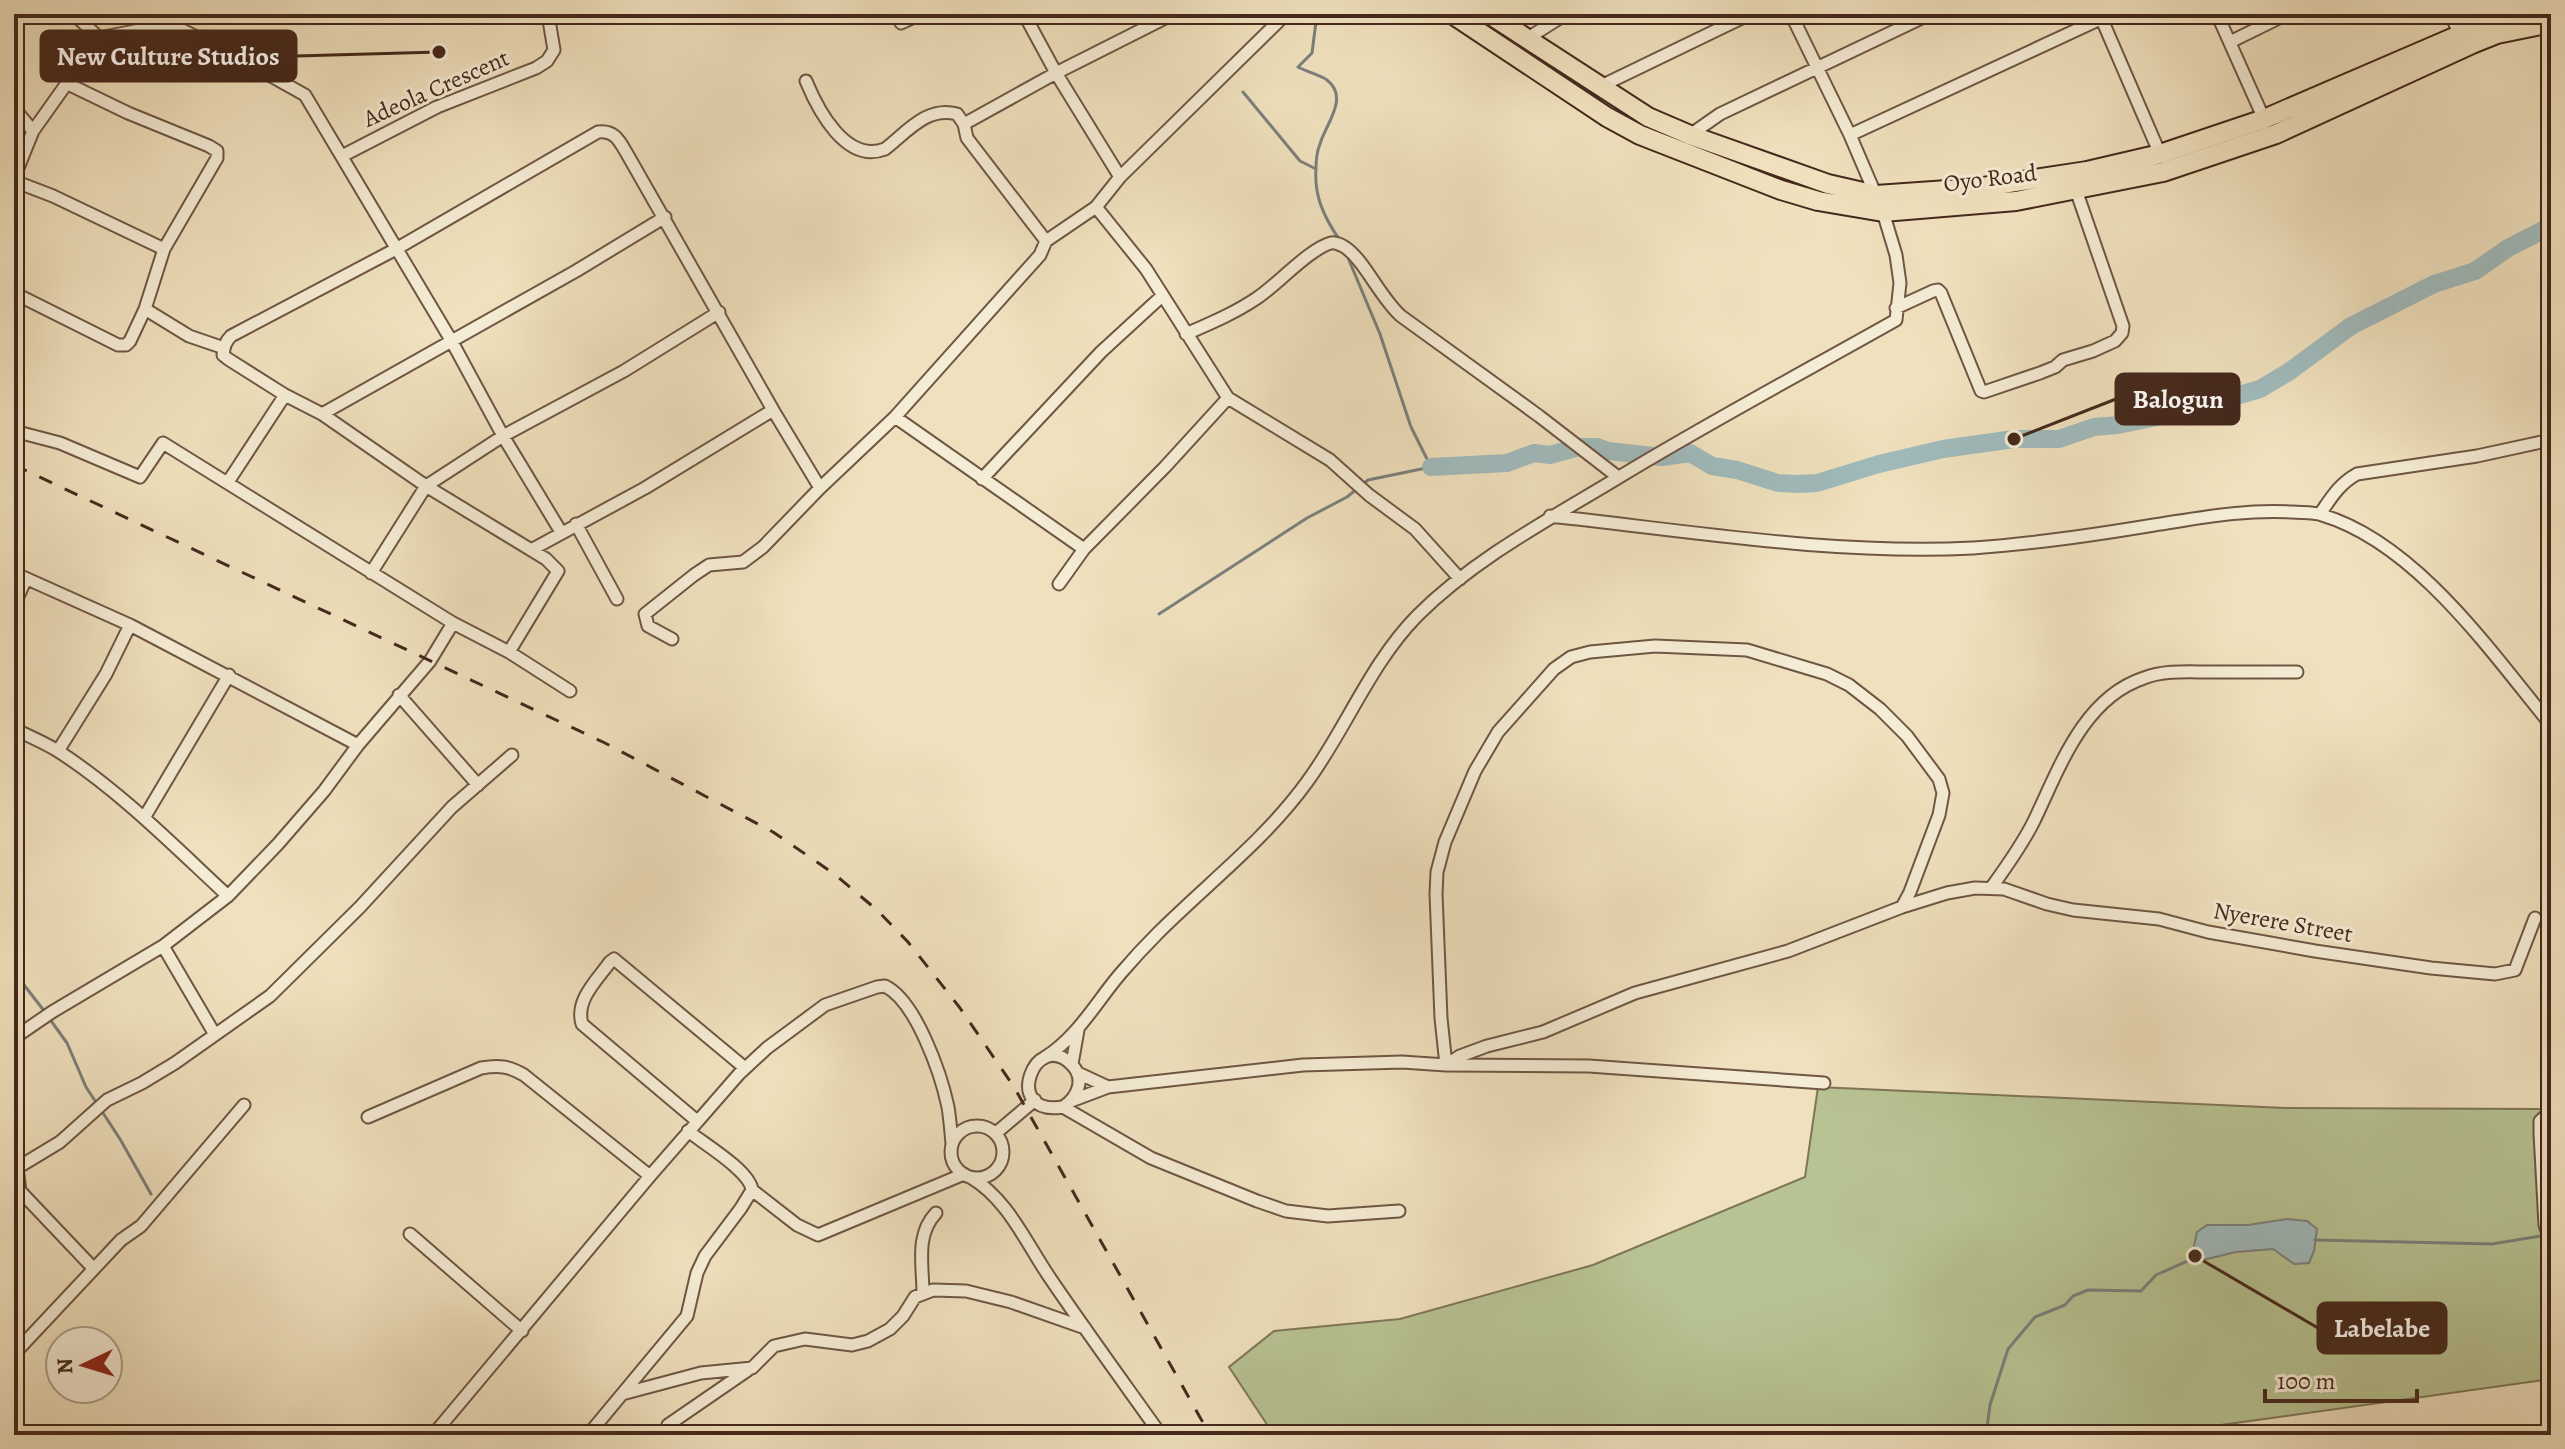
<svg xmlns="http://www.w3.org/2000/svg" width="2565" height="1449" font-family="Alegreya,serif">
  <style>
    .green { fill: #b8c393; stroke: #7e7658; stroke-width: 2 }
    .water { fill: #a0bbbd; stroke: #7b807d; stroke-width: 2 }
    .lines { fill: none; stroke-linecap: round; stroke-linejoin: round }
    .stream { stroke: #7b807d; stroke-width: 3 }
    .river { stroke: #a0bbbd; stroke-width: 18 }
    .minor-casing { stroke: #6f5644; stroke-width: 15 }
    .primary-casing { stroke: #44281c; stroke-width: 22 }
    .minor { stroke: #f5ecd5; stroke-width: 11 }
    .primary { stroke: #f0e1be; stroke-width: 18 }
    .rail { stroke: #44281c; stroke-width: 3; stroke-dasharray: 14 14; stroke-linecap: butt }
    .labels { text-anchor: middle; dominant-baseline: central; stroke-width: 6; stroke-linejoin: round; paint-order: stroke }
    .street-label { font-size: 24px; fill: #44281c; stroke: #f5ecd5 }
    .leader { fill: none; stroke: #44281c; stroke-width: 3 }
    .callout-dot { fill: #44281c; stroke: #f5ecd5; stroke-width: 3 }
    .callout { fill: #44281c; stroke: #44281c; stroke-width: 3 }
    .callout-label { font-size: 26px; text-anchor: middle; font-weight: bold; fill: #fff }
  </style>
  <rect width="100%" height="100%" fill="#f0e1be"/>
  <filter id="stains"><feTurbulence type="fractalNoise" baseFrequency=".0025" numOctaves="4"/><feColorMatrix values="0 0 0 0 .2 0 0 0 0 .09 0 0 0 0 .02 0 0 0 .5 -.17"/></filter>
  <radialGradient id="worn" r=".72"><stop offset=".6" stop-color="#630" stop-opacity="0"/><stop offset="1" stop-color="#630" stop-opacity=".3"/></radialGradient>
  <path class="green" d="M 1818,1087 L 2285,1108 L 2551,1109 L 2551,1379 L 2185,1430 L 2184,1435 L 1274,1435 L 1229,1367 L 1274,1331 L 1400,1319 L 1593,1265 L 1805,1177 Z"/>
  <path class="water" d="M 2287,1219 L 2307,1221 L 2317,1229 L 2314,1251 L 2309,1263 L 2294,1264 L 2273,1249 L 2236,1252 L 2203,1260 L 2194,1246 L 2197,1232 L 2207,1225 L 2248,1225 Z"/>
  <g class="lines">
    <path class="stream" d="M 1317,14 L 1312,53 L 1298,67 C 1305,71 1322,76 1327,80 C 1350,98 1325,125 1320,144 C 1317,151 1316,161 1316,169 C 1314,196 1324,217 1339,239
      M 1243,92 L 1300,161 L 1316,169
      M 1159,614 L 1307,518 L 1347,497 L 1368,480 L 1431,467 L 1411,427 L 1380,334 L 1346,253
      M 14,972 L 45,1012
      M 49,1018 L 67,1043 L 86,1087 L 120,1139 L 151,1194
      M 2315,1240 L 2492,1244 L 2547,1235
      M 1986,1435 L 1990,1405 L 2008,1349 L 2035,1317 L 2065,1305 L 2073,1296 L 2088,1290 L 2141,1291 L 2156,1275 L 2201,1255"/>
    <path class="river" d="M 1431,467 L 1507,463 L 1534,453 L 1550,455 L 1579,447 L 1597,447 L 1608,451 L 1662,457 L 1690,453 L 1712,466 L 1737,470 L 1778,483 L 1797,484 L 1817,483 L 1879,464 L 1943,449 L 2014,439 L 2059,439 L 2094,427 L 2118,425 L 2219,404 L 2236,396 L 2260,389 L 2290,371 L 2351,326 L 2434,284 L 2475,271 L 2508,248 L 2551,226"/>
    <g class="minor-casing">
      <path id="minor" d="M 74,14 L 99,38
        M 1024,14 L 1056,73 L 1120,177
        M 2217,14 L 2264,119
        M 2451,14 L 2461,39
        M 2100,15 L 2160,154
        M 901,23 L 921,14
        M 170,24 L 237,57 L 305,95 L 451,340 L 503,436 L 561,532
        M 1528,38 L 1566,14
        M 2230,42 L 2287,14
        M 806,81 C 818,110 846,164 885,149 C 908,131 927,106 957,114 L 964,124 L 967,138 L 1046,241
        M 1599,87 L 1750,14
        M 14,108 L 33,131
        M 964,124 L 1056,73 L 1173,14
        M 1690,135 L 1720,114 L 1930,14
        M 1850,135 L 2111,14
        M 342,156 L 437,107 L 536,68 L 547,61 L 554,50 L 548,14
        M 14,178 L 33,131 L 99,38 L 170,24 L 179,14
        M 14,181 L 53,196 L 164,249
        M 1096,207 L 1146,269 L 1228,398 L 1330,460 L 1369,495 L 1415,529 L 1460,579
        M 14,293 L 118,345 L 126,345 L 130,341 L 145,309 L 164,249 L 217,158 L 217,151 L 209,146 L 128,113 L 68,84
        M 1896,308 L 1933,291 L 1938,290 L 1941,293 L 1981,391 L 1984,392 L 2040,373 L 2055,367 L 2063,360 L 2093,351 L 2115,341 L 2122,333 L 2123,326 L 2076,190
        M 145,309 L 189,336 L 224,348
        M 1186,334 C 1211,323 1235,313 1257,298 C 1277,285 1309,249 1331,243 C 1335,242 1339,244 1343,246 C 1363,257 1380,298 1401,316 L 1539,416 L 1618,477
        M 322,414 L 576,271 L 665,217
        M 895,417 L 1084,549
        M 14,431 L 60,443 L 140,477 L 163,443 L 453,623 L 509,652 L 570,691
        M 982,479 L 1101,352 L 1162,296
        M 228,482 L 285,395
        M 2320,514 C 2331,498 2339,484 2357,474 L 2477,456 L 2551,440
        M 1550,516 C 1690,531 1832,555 1973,548 C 2034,544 2094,535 2154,525 C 2200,518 2245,509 2292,512 C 2302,513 2313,512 2322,515 C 2416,543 2491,652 2551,725
        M 576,524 L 617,599
        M 531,550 L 645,488 L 773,410
        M 14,573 L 130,625 L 358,745
        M 371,573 L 426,486 L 503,436 L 624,371 L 719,312
        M 1059,584 L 1084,549 L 1165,467 L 1228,398
        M 14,605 L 26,579
        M 672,639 L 648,626 L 645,614 L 694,575 L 709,565 L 743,562 L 763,547 L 820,488 L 895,417 L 1040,255 L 1046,241 L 1096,207 L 1120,177 L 1286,14
        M 509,652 L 558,571 L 546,559 L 426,486 L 322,414 L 285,395 L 228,359 L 223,355 C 224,347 225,342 231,336 L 396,249 L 598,132 C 614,130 619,140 626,152 L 773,410 L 820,488
        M 399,695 L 478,785
        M 14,729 C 29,736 45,743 58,751 C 120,791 174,846 228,896
        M 58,751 L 106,674 L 130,625
        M 144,818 L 229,675
        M 1991,888 C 2007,866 2022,845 2034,821 C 2059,769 2083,698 2144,678 C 2164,670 2189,672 2211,672 C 2240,672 2269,672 2297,672
        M 163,946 L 214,1033
        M 14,1038 L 52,1012 L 163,946 L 228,896 L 278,844 L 324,791 L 358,745 L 430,661 L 453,623
        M 1044,1058 C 1078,1037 1096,1002 1121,973 C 1133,959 1145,946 1158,933 C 1208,883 1265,840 1307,782 C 1346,729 1370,664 1417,616 C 1474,559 1548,520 1616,479 C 1708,423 1802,373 1896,320 L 1900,283 L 1896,255 L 1883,212 L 1850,135 L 1791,14
        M 1072,1064 L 1078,1030
        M 1078,1073 L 1108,1087
        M 1824,1083 L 1589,1066 L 1446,1065 L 1441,1018 L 1436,894 L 1437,872 L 1445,842 L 1475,771 L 1498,732 L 1554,669 L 1571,657 L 1590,652 L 1655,646 L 1747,650 L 1827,674 L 1849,685 L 1880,709 L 1907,736 L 1939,779 L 1943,793 L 1939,815 L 1910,892 L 1902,907
        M 1071,1101 L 1108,1087 L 1303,1065 L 1402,1062 L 1446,1065 L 1460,1056 L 1487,1046 L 1543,1032 L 1635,993 L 1788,951 L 1902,907 L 1947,893 L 1975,888 L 2004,889 L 2047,904 L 2073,910 L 2159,919 L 2208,932 L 2315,951 L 2431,968 L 2495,974 L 2515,970 L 2535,918
        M 1063,1107 C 1078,1097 1086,1078 1071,1064 C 1035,1028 1001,1117 1063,1107 L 1151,1158 L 1257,1201 L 1286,1211 L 1328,1216 L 1399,1211
        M 2551,1111 L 2540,1121 L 2540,1133 L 2545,1225 L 2550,1239 L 2551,1252
        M 368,1117 L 481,1068 C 499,1065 509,1066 524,1075 L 650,1176
        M 697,1121 L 582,1024 C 575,1000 597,980 610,962 L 614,959 L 745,1068
        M951 1152a26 26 0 1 1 52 0a26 26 0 1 1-52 0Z
        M 996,1133 L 1035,1100
        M 970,1177 C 1008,1199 1026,1243 1050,1278 C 1086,1331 1124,1383 1161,1435
        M 752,1190 L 797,1225 L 818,1235 L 964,1174
        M 20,1191 L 94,1269
        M 14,1204 L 20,1191 L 17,1168 L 60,1142 L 107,1100 L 142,1083 L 175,1063 L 270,996 L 360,907 L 452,807 L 512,755
        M 410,1234 L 522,1331
        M 923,1294 C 923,1265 915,1235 936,1213
        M 14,1354 L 121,1240 L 141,1226 L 244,1105
        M 622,1394 L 701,1373 L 752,1368 L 774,1346 L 805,1339 L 852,1345 L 868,1341 L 890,1329 L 903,1316 L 915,1297 L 933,1290 L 966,1291 L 1011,1302 L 1085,1328
        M 668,1425 L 748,1370
        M 433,1435 L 650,1176 L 739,1074 L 767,1048 L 825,1005 L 877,987 L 885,986 C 916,1001 941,1074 948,1107 C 950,1119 951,1132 952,1144
        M 588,1435 L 687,1316 L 697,1273 L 705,1256 L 741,1208 L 752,1190 C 750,1171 703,1143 688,1131"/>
    </g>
    <g class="primary-casing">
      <path id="primary" d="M 1452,14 L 1607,117 L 1640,135 L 1781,190 L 1818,201 L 1883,212 L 2016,201 L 2163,172 L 2276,134 L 2472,44 L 2497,34 L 2551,23
        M 1489,14 L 1648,117 L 1690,135 L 1828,184 L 1876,195 L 1976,188 L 2087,171 L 2160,154 L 2264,119 L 2459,35 L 2522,14"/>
    </g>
    <use href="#minor" class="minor"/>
    <use href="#primary" class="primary"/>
    <path class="rail" d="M 14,465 L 605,743 L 773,832 L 833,873 L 877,910 L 908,942 L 960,1008 L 1014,1087 L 1210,1435"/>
  </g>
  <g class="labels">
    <g class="street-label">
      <text transform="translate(436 88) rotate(-24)">Adeola Crescent</text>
      <text transform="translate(1990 178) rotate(-7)">Oyo Road</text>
      <text transform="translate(2283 922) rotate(10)">Nyerere Street</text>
    </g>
  </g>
  <path class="leader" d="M439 52L296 56M2014 439L2116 399M2195 1256L2318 1328"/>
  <g class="callout-dot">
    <circle cx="439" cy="52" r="8"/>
    <circle cx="2014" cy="439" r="8"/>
    <circle cx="2195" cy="1256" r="8"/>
  </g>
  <g class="callout">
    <rect x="41" y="31" width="255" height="50" rx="8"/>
    <rect x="2116" y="374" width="123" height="50" rx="8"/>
    <rect x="2318" y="1303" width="128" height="50" rx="8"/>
  </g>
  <g class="callout-label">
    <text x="168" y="65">New Culture Studios</text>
    <text x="2178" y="408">Balogun</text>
    <text x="2382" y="1337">Labelabe</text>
  </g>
  <rect width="2565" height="1449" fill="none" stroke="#f0e1be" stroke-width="48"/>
  <rect x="16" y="16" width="2533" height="1417" fill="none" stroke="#44281c" stroke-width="4"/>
  <rect x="24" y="24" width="2517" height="1401" fill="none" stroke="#44281c" stroke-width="2"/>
  <g transform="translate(84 1365) rotate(266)"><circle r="38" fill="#f5ecd5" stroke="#ae9e8b" stroke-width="2"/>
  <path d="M0-6L14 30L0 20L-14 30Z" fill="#8f2418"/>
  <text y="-12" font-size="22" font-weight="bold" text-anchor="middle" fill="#44281c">N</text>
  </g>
  <path d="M2265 1389v12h152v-12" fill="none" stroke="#44281c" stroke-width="4"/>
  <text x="2277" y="1389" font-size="24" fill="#44281c" stroke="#f5ecd5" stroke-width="6" paint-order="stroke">100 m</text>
  <rect width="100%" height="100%" filter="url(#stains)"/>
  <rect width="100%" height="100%" fill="url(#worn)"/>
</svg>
